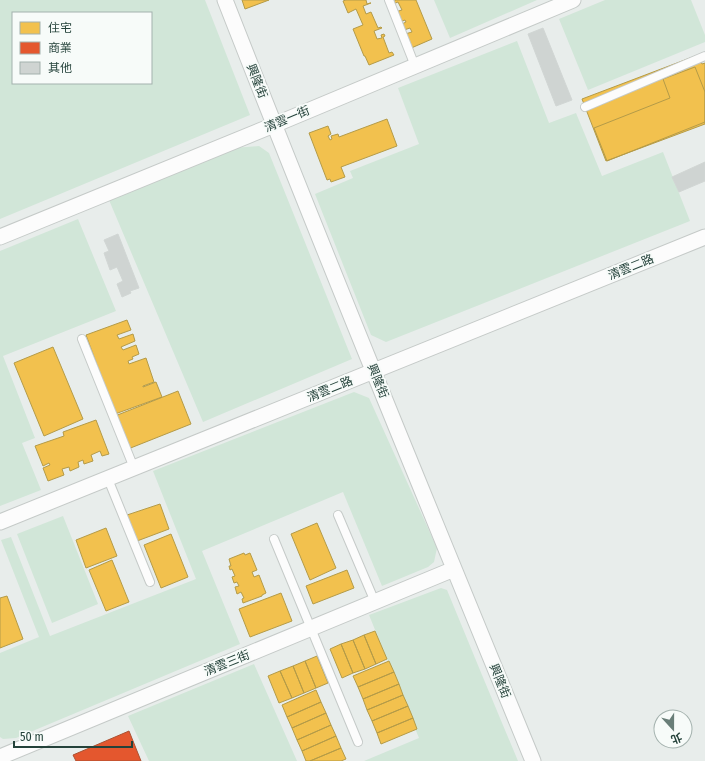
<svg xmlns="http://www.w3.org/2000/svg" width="705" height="761" font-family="'Fira Sans Condensed','Noto Sans TC',sans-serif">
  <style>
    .green { fill: #d1e6d8; fill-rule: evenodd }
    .homes { fill: #f2c14e; stroke: #b49b48 }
    .shops { fill: #e4572e; stroke: #aa5132 }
    .building { fill: #cfd4d2; stroke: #d1d6d4 }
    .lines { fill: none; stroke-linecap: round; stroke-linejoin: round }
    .lane-casing { stroke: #c5cac8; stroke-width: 10 }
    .street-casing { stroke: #c5cac8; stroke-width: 17 }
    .lane { stroke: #fcfcfc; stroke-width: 8 }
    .street { stroke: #fcfcfc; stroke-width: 15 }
    .labels { text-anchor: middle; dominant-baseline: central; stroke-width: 4; stroke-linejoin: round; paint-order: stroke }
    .street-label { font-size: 12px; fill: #24423a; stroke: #f7fbf9 }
  </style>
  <rect width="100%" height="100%" fill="#e8edeb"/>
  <path class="green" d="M 0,0 L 205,0 L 250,115 L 0,219 ZM 13,13 L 151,13 L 151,83 L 13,83 Z
    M 434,0 L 537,0 L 450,38 Z
    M 605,0 L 691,0 L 705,35 L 705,42 L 588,90 L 559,19 Z
    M 517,41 L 549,123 L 576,113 L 602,176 L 663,152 L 690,221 L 386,342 L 371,335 L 315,194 L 353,178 L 350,171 L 419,144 L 398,88 Z
    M 259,146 L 269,153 L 352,359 L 203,422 L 109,200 L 233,148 Z
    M 78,219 L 116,311 L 3,356 L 35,438 L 22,443 L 41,490 L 0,506 L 0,251 Z
    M 354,392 L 369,398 L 437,548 L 434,562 L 428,567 L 382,586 L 343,492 L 202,551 L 240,644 L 16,738 L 3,739 L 0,737 L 0,653 L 39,637 L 1,540 L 11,537 L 50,636 L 196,579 L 153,471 Z
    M 63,516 L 98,604 L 52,623 L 17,534 Z
    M 441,588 L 447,590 L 482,675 L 518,761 L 364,761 L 419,738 L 369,615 Z
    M 254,664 L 297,761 L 149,761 L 128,716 Z"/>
  <path class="homes" d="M 242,0 L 269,0 L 245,9 Z
    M 346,0 L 366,0 L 367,4 L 370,3 L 371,3 L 363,6 L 366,14 L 371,12 L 378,28 L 381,27 L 382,28 L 374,31 L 377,39 L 382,38 L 381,35 L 384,34 L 385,36 L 383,37 L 389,53 L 392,52 L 394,55 L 369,65 L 365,56 L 364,56 L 353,29 L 363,25 L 356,9 L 348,13 L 343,1 Z
    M 395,0 L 416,0 L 432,39 L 409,49 L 405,34 L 412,32 L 410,28 L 404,30 L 402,24 L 406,22 L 405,20 L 400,22 L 395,12 L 402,10 L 398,2 L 393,4 L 392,2 L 395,1 Z
    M 698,55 L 702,64 L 705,63 L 705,124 L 606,161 L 582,99 Z
    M 695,67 L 705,92 L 705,122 L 607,161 L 594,128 L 670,98 L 663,79 Z
    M 387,119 L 397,146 L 341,167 L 345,177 L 331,182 L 330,179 L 327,180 L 309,133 L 328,126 L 331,134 L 328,136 L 330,140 L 332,139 L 331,136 L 338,134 L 339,137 Z
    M 127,320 L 131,330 L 117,335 L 119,339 L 133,334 L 135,341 L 121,347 L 123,350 L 136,345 L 139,354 L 132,357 L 133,359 L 128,361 L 129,364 L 146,358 L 154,382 L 143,386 L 143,387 L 156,382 L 162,397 L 115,414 L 86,335 Z
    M 53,347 L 83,419 L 44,436 L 14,363 Z
    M 178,391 L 191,424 L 123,451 L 110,418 Z
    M 96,420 L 109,454 L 102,456 L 100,451 L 91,455 L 93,461 L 84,464 L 83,460 L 78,462 L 79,467 L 70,471 L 69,467 L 62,469 L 64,475 L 48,481 L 43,468 L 50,465 L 49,463 L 43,466 L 35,446 L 64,436 L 63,432 Z
    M 160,504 L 169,529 L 137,541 L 127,515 Z
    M 317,523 L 336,568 L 310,580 L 291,534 Z
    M 106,528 L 117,556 L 86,568 L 76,540 Z
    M 171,534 L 188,577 L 161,588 L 144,545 Z
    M 244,553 L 245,555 L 250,553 L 257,570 L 252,572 L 254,577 L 259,575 L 266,593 L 262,595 L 262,596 L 243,603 L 242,599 L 244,598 L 241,592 L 237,594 L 235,587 L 239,586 L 237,582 L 234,583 L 232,577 L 235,576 L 232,569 L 230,570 L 229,566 L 231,566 L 229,559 Z
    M 112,560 L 129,602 L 106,611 L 89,570 Z
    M 347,570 L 354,588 L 313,604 L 306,586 Z
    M 281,593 L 292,621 L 250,637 L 239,609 Z
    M 7,596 L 23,639 L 0,648 L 0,598 Z
    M 375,631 L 387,659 L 376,664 L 364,635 Z
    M 364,635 L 376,664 L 365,669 L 353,640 Z
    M 353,640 L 365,669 L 353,673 L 341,644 Z
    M 341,644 L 353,673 L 342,678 L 330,649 Z
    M 317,656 L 328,683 L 316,688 L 305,661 Z
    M 305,661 L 316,688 L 304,693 L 293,666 Z
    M 389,661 L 394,672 L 358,687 L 353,676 Z
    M 293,666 L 304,693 L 292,698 L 280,671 Z
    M 280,671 L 292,698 L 279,703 L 268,676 Z
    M 394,672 L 399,684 L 363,699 L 358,687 Z
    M 399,684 L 403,695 L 367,710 L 363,699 Z
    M 316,690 L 321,702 L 287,717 L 282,705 Z
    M 403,695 L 408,706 L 372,721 L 367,710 Z
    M 321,702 L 326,713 L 292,728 L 287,717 Z
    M 408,706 L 413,718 L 377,733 L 372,721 Z
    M 326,713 L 331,725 L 297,740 L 292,728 Z
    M 413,718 L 417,729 L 381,744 L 377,733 Z
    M 331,725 L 336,736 L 302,751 L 297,740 Z
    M 336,736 L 341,748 L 310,761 L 306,761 L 302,751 Z
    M 341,748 L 346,759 L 341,761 L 310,761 Z"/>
  <path class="shops" d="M 129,731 L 141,761 L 76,761 L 73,755 Z"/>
  <path class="building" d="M 543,28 L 572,100 L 556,106 L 528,34 Z
    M 705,162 L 705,181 L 679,192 L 672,177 Z
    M 118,234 L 139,288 L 130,291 L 131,293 L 122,297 L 117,284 L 123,281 L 117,267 L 110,270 L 104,253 L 109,251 L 104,240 Z"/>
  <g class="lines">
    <g class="lane-casing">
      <path id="lane" d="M 389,0 L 415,66
        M 585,107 L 705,56
        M 82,339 L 134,468
        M 108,479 L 150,582
        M 338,515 L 375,602
        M 274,539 L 358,742"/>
    </g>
    <g class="street-casing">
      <path id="street" d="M 225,0 C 325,255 429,508 533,761
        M 0,237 L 274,125 L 573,0
        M 0,522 L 705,237
        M 0,757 L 454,569"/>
    </g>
    <use href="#lane" class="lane"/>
    <use href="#street" class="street"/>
  </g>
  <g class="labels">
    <g class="street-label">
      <text transform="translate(257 81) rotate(69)">興隆街</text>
      <text transform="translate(287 119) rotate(-23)">清雲一街</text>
      <text transform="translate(631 267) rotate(-22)">清雲二路</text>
      <text transform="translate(378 381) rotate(68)">興隆街</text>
      <text transform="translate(330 389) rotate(-22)">清雲二路</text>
      <text transform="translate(227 663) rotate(-22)">清雲三街</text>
      <text transform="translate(500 681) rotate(68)">興隆街</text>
    </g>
  </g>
  <rect x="12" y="12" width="140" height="72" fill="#f7fbf9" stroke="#a3b1ad"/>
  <rect x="20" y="22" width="20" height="12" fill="#f2c14e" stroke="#a3b1ad"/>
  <text x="48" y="32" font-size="12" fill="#24423a">住宅</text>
  <rect x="20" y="42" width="20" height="12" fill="#e4572e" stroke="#a3b1ad"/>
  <text x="48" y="52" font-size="12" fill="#24423a">商業</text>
  <rect x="20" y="62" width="20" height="12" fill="#cfd4d2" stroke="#a3b1ad"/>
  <text x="48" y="72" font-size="12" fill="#24423a">其他</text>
  <g transform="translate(673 729) rotate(159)"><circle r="19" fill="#f7fbf9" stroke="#a3b1ad"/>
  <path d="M0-3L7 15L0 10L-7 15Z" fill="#697e78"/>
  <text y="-6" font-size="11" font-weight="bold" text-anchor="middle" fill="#24423a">北</text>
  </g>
  <path d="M14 741v6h118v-6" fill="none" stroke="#24423a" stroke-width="2"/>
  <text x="20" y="741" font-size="12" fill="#24423a" stroke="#f7fbf9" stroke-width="3" paint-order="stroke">50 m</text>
</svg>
